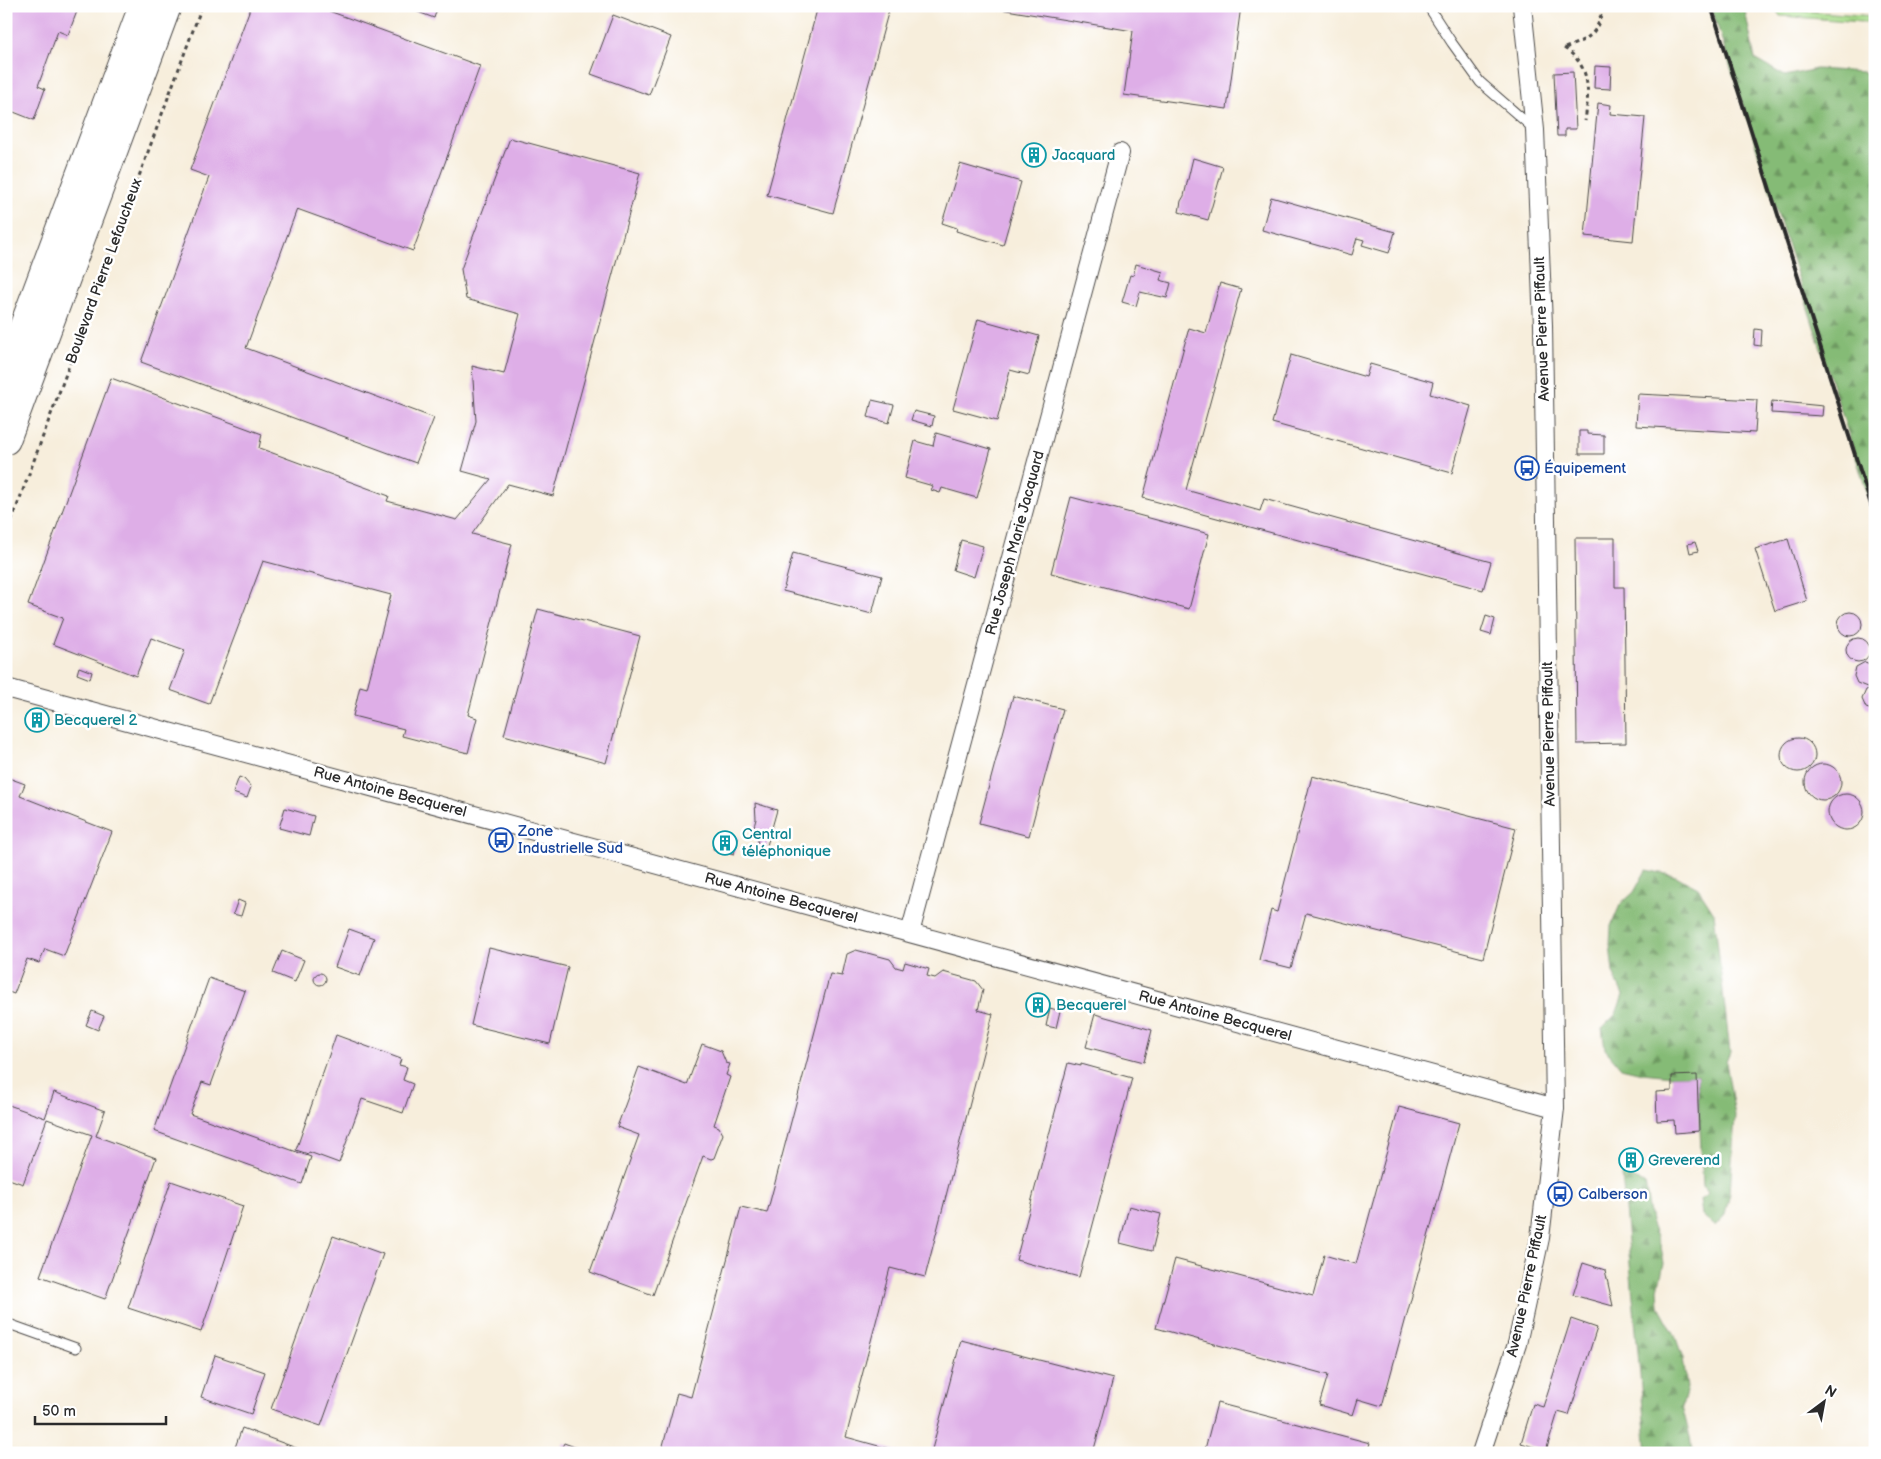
<svg xmlns="http://www.w3.org/2000/svg" width="1881" height="1459" font-family="'Balsamiq Sans',sans-serif">
  <style>
    .grass { fill: url(#grass-tufts); stroke: #69835a }
    .forest { fill: url(#forest-firs); stroke: #587350 }
    .building { fill: #deaee7 }
    .lines { fill: none; stroke-linecap: round; stroke-linejoin: round }
    .service-casing { stroke: #4a4846; stroke-width: 11 }
    .minor-casing { stroke: #4a4846; stroke-width: 20 }
    .primary-casing { stroke: #4a4846; stroke-width: 30 }
    .path { stroke: #4a4846; stroke-width: 3; stroke-dasharray: 4 4; stroke-linecap: butt }
    .service { stroke: #fff; stroke-width: 9 }
    .minor { stroke: #fff; stroke-width: 18 }
    .primary { stroke: #fff; stroke-width: 28 }
    .rail { stroke: #2b2b2b; stroke-width: 4 }
    .labels { text-anchor: middle; dominant-baseline: central; stroke-width: 5; stroke-linejoin: round; paint-order: stroke }
    .culture-label { font-size: 15px; fill: #0d838f; stroke: #fff; text-anchor: start }
    .street-label { font-size: 15px; fill: #2b2b2b; stroke: #fff }
    .transit-label { font-size: 15px; fill: #164399; stroke: #fff; text-anchor: start }
  </style>
  <defs>
    <pattern id="grass-tufts" width="24" height="20" patternUnits="userSpaceOnUse" patternTransform="scale(1.25)"><rect width="24" height="20" fill="#a7db8a"/><path d="M3 7l-1-3M5 7V3M7 7l1-3M15 17l-1-3M17 17v-4M19 17l1-3" fill="none" stroke="#90bc77"/></pattern>
    <pattern id="forest-firs" width="22" height="20" patternUnits="userSpaceOnUse" patternTransform="scale(1.25)"><rect width="22" height="20" fill="#85bb76"/><path d="M5 1l3.5 6h-7zM16 11l3.5 6h-7z" fill="#6d9861"/></pattern>
  </defs>
  <rect width="100%" height="100%" fill="#fff"/>
  <filter id="ink" filterUnits="userSpaceOnUse"><feTurbulence type="fractalNoise" baseFrequency=".02" numOctaves="2"/><feDisplacementMap in="SourceGraphic" scale="10" xChannelSelector="R" yChannelSelector="G"/><feConvolveMatrix kernelMatrix="1 2 1 2 8 2 1 2 1" color-interpolation-filters="sRGB"/></filter>
  <filter id="wash" filterUnits="userSpaceOnUse"><feTurbulence type="fractalNoise" baseFrequency=".0096" numOctaves="4" result="noise"/><feDisplacementMap in="SourceGraphic" scale="20" xChannelSelector="R" yChannelSelector="G"/><feGaussianBlur stdDeviation="1.12" result="paint"/><feColorMatrix in="noise" values="0 0 0 0 0 0 0 0 0 0 0 0 0 0 0 0 0 1.4 0 .05"/><feComposite in="paint" operator="in"/></filter>
  <g filter="url(#wash)">
    <rect width="100%" height="100%" fill="#f7eedc"/>
    <path class="grass" d="M 1774,6 L 1784,6 L 1790,10 L 1875,16 L 1875,23 L 1780,16 Z"/>
    <path class="forest" d="M 1711,6 L 1744,6 L 1755,59 L 1785,76 L 1816,69 L 1863,72 L 1875,75 L 1875,517 Z
      M 1646,870 L 1676,876 L 1698,888 L 1714,913 L 1730,1052 L 1726,1062 L 1735,1116 L 1730,1193 L 1725,1215 L 1715,1226 L 1702,1215 L 1700,1199 L 1708,1193 L 1703,1186 L 1697,1075 L 1672,1076 L 1642,1073 L 1621,1068 L 1605,1049 L 1602,1028 L 1616,1014 L 1623,995 L 1613,973 L 1610,945 L 1611,926 L 1620,905 L 1634,892 Z
      M 1622,1175 L 1645,1183 L 1651,1222 L 1661,1247 L 1664,1263 L 1658,1289 L 1659,1306 L 1674,1333 L 1683,1358 L 1687,1388 L 1682,1406 L 1694,1453 L 1647,1453 Z"/>
    <g id="blocks">
      <path class="building" d="M 6,6 L 79,6 L 68,35 L 58,31 L 38,86 L 45,89 L 34,120 L 6,109 Z
        M 251,6 L 331,6 L 329,11 L 480,66 L 413,251 L 297,209 L 246,348 L 434,418 L 416,463 L 141,362 L 209,177 L 190,170 Z
        M 402,6 L 438,6 L 434,18 Z
        M 818,6 L 890,6 L 833,213 L 767,195 Z
        M 982,6 L 1241,6 L 1227,109 L 1124,95 L 1133,31 Z
        M 613,15 L 671,37 L 649,95 L 591,74 Z
        M 1595,66 L 1611,67 L 1610,89 L 1594,88 Z
        M 1573,72 L 1576,129 L 1565,129 L 1565,136 L 1557,136 L 1554,73 Z
        M 1598,103 L 1611,105 L 1610,114 L 1645,117 L 1633,241 L 1585,236 Z
        M 510,138 L 640,173 L 553,496 L 508,484 L 472,534 L 512,544 L 468,715 L 477,718 L 468,753 L 402,736 L 404,729 L 353,716 L 360,686 L 367,688 L 391,595 L 263,561 L 209,704 L 170,690 L 185,650 L 151,638 L 136,676 L 53,644 L 63,618 L 28,605 L 111,378 L 262,434 L 259,448 L 389,496 L 387,501 L 457,520 L 491,479 L 462,471 L 476,421 L 472,366 L 504,374 L 520,314 L 466,299 L 461,269 Z
        M 1029,148 L 1042,152 L 1039,162 L 1026,158 Z
        M 1193,158 L 1223,167 L 1208,220 L 1179,212 L 1181,201 L 1184,196 Z
        M 960,164 L 1021,182 L 1003,245 L 956,231 L 957,228 L 942,223 Z
        M 1271,197 L 1395,232 L 1389,253 L 1362,245 L 1364,240 L 1357,238 L 1352,255 L 1262,230 Z
        M 1136,264 L 1163,272 L 1160,280 L 1171,283 L 1167,298 L 1140,292 L 1136,306 L 1122,302 L 1130,275 L 1133,276 Z
        M 1220,283 L 1241,289 L 1186,490 L 1260,511 L 1264,499 L 1491,562 L 1483,590 L 1143,498 L 1189,328 L 1206,333 Z
        M 978,319 L 1039,336 L 1029,375 L 1010,370 L 997,421 L 953,409 Z
        M 1755,329 L 1762,330 L 1761,346 L 1754,345 Z
        M 1291,355 L 1366,377 L 1370,364 L 1433,382 L 1430,394 L 1471,406 L 1452,473 L 1272,423 Z
        M 1638,394 L 1757,400 L 1755,433 L 1636,426 Z
        M 872,400 L 894,405 L 889,423 L 868,417 Z
        M 1772,401 L 1823,406 L 1822,416 L 1771,413 Z
        M 914,411 L 934,416 L 932,426 L 911,420 Z
        M 1579,431 L 1587,431 L 1587,434 L 1604,435 L 1604,454 L 1579,454 Z
        M 936,433 L 991,449 L 977,498 L 942,488 L 940,493 L 931,490 L 933,486 L 905,478 L 915,441 L 933,446 Z
        M 1071,497 L 1209,534 L 1189,609 L 1051,573 Z
        M 1575,538 L 1615,538 L 1615,587 L 1624,587 L 1626,743 L 1577,744 Z
        M 1788,539 L 1807,601 L 1775,611 L 1755,549 Z
        M 961,540 L 983,546 L 974,577 L 953,570 Z
        M 1695,542 L 1698,551 L 1690,553 L 1688,544 Z
        M 793,553 L 882,576 L 872,614 L 783,591 Z
        M 538,609 L 640,636 L 606,763 L 504,735 Z
        M1838 624a12 12 0 1 1 24 0a12 12 0 1 1-24 0Z
        M 1486,616 L 1495,619 L 1491,635 L 1481,632 Z
        M1846 650a12 12 0 1 1 24 0a12 12 0 1 1-24 0Z
        M 1865,662 L 1875,666 L 1875,683 L 1867,687 L 1857,683 L 1854,676 L 1856,667 Z
        M 79,667 L 92,672 L 90,679 L 77,674 Z
        M 1875,687 L 1875,711 L 1866,708 L 1862,699 L 1866,690 Z
        M 1013,696 L 1063,709 L 1029,836 L 979,823 Z
        M 32,716 L 42,718 L 41,725 L 31,722 Z
        M1781 755a17 17 0 1 1 34 0a17 17 0 1 1-34 0Z
        M1805 782a18 18 0 1 1 36 0a18 18 0 1 1-36 0Z
        M 1312,776 L 1516,828 L 1483,958 L 1306,913 L 1291,968 L 1259,960 L 1271,910 L 1277,912 Z
        M 6,777 L 25,784 L 20,796 L 112,832 L 64,956 L 45,949 L 39,963 L 27,959 L 14,994 L 6,991 Z
        M 239,777 L 244,779 L 251,787 L 247,798 L 233,793 Z
        M1828 812a18 18 0 1 1 36 0a18 18 0 1 1-36 0Z
        M 755,803 L 777,810 L 764,856 L 758,854 L 757,835 L 752,834 L 756,819 Z
        M 285,808 L 314,816 L 309,836 L 279,828 Z
        M 717,833 L 738,837 L 734,854 L 713,849 Z
        M 238,900 L 245,903 L 241,916 L 233,914 Z
        M 349,929 L 374,938 L 360,976 L 335,967 Z
        M 489,948 L 568,967 L 550,1044 L 471,1025 Z
        M 856,950 L 890,959 L 896,967 L 903,969 L 905,962 L 929,969 L 927,976 L 935,978 L 943,972 L 976,981 L 983,990 L 978,1010 L 993,1014 L 925,1277 L 890,1268 L 846,1437 L 904,1453 L 661,1453 L 677,1393 L 691,1397 L 741,1207 L 767,1213 L 830,974 L 842,976 L 847,954 Z
        M 282,951 L 304,960 L 295,982 L 273,973 Z
        M314 979a6 6 0 1 1 12 0a6 6 0 1 1-12 0Z
        M 209,978 L 245,991 L 211,1085 L 202,1082 L 190,1114 L 311,1157 L 302,1184 L 154,1131 Z
        M 1034,997 L 1045,1000 L 1041,1012 L 1031,1009 Z
        M 1050,1008 L 1060,1011 L 1056,1028 L 1046,1026 Z
        M 92,1011 L 104,1016 L 98,1030 L 86,1025 Z
        M 1095,1014 L 1152,1030 L 1144,1062 L 1086,1047 Z
        M 336,1035 L 401,1059 L 399,1065 L 407,1067 L 403,1080 L 413,1084 L 403,1113 L 362,1099 L 339,1163 L 309,1152 L 308,1154 L 296,1150 Z
        M 702,1044 L 721,1051 L 726,1063 L 730,1064 L 726,1075 L 730,1077 L 714,1125 L 719,1127 L 723,1134 L 714,1158 L 711,1159 L 703,1156 L 653,1295 L 590,1272 L 639,1135 L 617,1127 L 639,1067 L 687,1085 Z
        M 1068,1063 L 1081,1066 L 1081,1064 L 1132,1078 L 1079,1277 L 1016,1260 Z
        M 1697,1075 L 1699,1131 L 1675,1133 L 1674,1120 L 1657,1121 L 1656,1092 L 1672,1091 L 1672,1076 Z
        M 54,1092 L 105,1111 L 96,1136 L 156,1158 L 105,1299 L 40,1276 L 92,1135 L 47,1119 L 23,1184 L 6,1178 L 6,1104 L 45,1118 Z
        M 1399,1107 L 1459,1123 L 1382,1406 L 1358,1399 L 1353,1415 L 1319,1405 L 1328,1375 L 1156,1328 L 1175,1259 L 1313,1296 L 1324,1255 L 1356,1264 Z
        M 1632,1153 L 1636,1163 L 1630,1166 L 1626,1156 Z
        M 171,1181 L 243,1206 L 201,1332 L 128,1308 Z
        M 1129,1206 L 1161,1214 L 1152,1251 L 1120,1243 Z
        M 333,1236 L 383,1254 L 321,1426 L 271,1409 Z
        M 1583,1263 L 1605,1270 L 1613,1306 L 1573,1295 Z
        M 1571,1319 L 1597,1328 L 1569,1415 L 1558,1412 L 1546,1451 L 1521,1443 L 1533,1404 L 1543,1407 Z
        M 961,1340 L 1113,1379 L 1093,1453 L 931,1453 Z
        M 215,1355 L 265,1372 L 251,1414 L 201,1397 Z
        M 1217,1403 L 1370,1443 L 1367,1453 L 1204,1453 Z
        M 242,1428 L 310,1453 L 233,1453 Z
        M 564,1443 L 591,1453 L 559,1453 Z"/>
    </g>
  </g>
  <g filter="url(#ink)">
    <use href="#blocks" fill-opacity="0" stroke="#4a4846" stroke-width="1"/>
    <g class="lines">
      <g class="service-casing">
        <path id="service" d="M 1428,6 L 1452,43 L 1480,82 L 1533,128
          M 6,1323 L 76,1348"/>
      </g>
      <g class="minor-casing">
        <path id="minor" d="M 6,688 L 1555,1108
          M 910,933 L 1120,153
          M 1481,1453 L 1517,1344 L 1540,1238 L 1555,1108 L 1543,325 L 1535,130 L 1522,6"/>
      </g>
      <g class="primary-casing">
        <path id="primary" d="M 6,374 L 143,6
          M 6,440 L 167,6"/>
      </g>
      <path class="path" d="M 1564,48 C 1592,66 1589,93 1585,121
        M 1565,48 C 1591,37 1597,36 1603,6
        M 6,536 L 202,6"/>
      <use href="#service" class="service"/>
      <use href="#minor" class="minor"/>
      <use href="#primary" class="primary"/>
      <path class="rail" d="M 1711,6 L 1875,517"/>
    </g>
  </g>
  <defs>
    <g id="building-ring" transform="scale(1.25)"><circle r="9.5" fill="#fff" stroke="#0f9aa8" stroke-width="1.5"/><path d="M-4-6H4V6H1V3H-1V6H-4ZM-2.5-4.3h1.7v1.8h-1.7ZM.8-4.3h1.7v1.8H.8ZM-2.5-1h1.7V.8h-1.7ZM.8-1h1.7V.8H.8Z" fill="#0f9aa8"/></g>
    <g id="bus-ring" transform="scale(1.25)"><circle r="9.5" fill="#fff" stroke="#1a4fb4" stroke-width="1.5"/><path d="M-5-6H5V4H4V6H2V4H-2V6H-4V4H-5ZM-3.5-4V0h7V-4ZM-3.5 1.2v1.5H-2V1.2ZM2 1.2v1.5H3.5V1.2Z" fill="#1a4fb4"/></g>
  </defs>
  <g fill-rule="evenodd">
    <use href="#building-ring" x="1034" y="155"/>
    <use href="#bus-ring" x="1527" y="468"/>
    <use href="#building-ring" x="37" y="720"/>
    <use href="#bus-ring" x="501" y="840"/>
    <use href="#building-ring" x="725" y="843"/>
    <use href="#building-ring" x="1038" y="1005"/>
    <use href="#building-ring" x="1631" y="1160"/>
    <use href="#bus-ring" x="1560" y="1194"/>
  </g>
  <g class="labels">
    <g class="culture-label">
      <text x="1052" y="155">Jacquard</text>
      <text x="54" y="720">Becquerel 2</text>
      <text x="742" y="834">Central<tspan x="742" dy="17">téléphonique</tspan></text>
      <text x="1056" y="1005">Becquerel</text>
      <text x="1648" y="1160">Greverend</text>
    </g>
    <g class="street-label">
      <text transform="translate(104 271) rotate(-70)">Boulevard Pierre Lefaucheux</text>
      <text transform="translate(1542 329) rotate(-92)">Avenue Pierre Piffault</text>
      <text transform="translate(1015 543) rotate(-75)">Rue Joseph Marie Jacquard</text>
      <text transform="translate(1549 734) rotate(-91)">Avenue Pierre Piffault</text>
      <text transform="translate(390 792) rotate(15)">Rue Antoine Becquerel</text>
      <text transform="translate(781 898) rotate(15)">Rue Antoine Becquerel</text>
      <text transform="translate(1215 1016) rotate(15)">Rue Antoine Becquerel</text>
      <text transform="translate(1527 1286) rotate(-78)">Avenue Pierre Piffault</text>
    </g>
    <g class="transit-label">
      <text x="1544" y="468">Équipement</text>
      <text x="518" y="831">Zone<tspan x="518" dy="17">Industrielle Sud</tspan></text>
      <text x="1578" y="1194">Calberson</text>
    </g>
  </g>
  <rect width="1881" height="1459" fill="none" stroke="#fff" stroke-width="25"/>
  <g transform="translate(1824 1402) rotate(32)" stroke="#ffffff" stroke-width="4" paint-order="stroke">
  <path d="M0-4L9 19L0 12L-9 19Z" fill="#2b2b2b"/>
  <text y="-8" font-size="14" font-weight="bold" text-anchor="middle" fill="#2b2b2b">N</text>
  </g>
  <path d="M35 1416v8h131v-8" fill="none" stroke="#2b2b2b" stroke-width="2.5"/>
  <text x="42" y="1416" font-size="15" fill="#2b2b2b" stroke="#ffffff" stroke-width="4" paint-order="stroke">50 m</text>
</svg>
